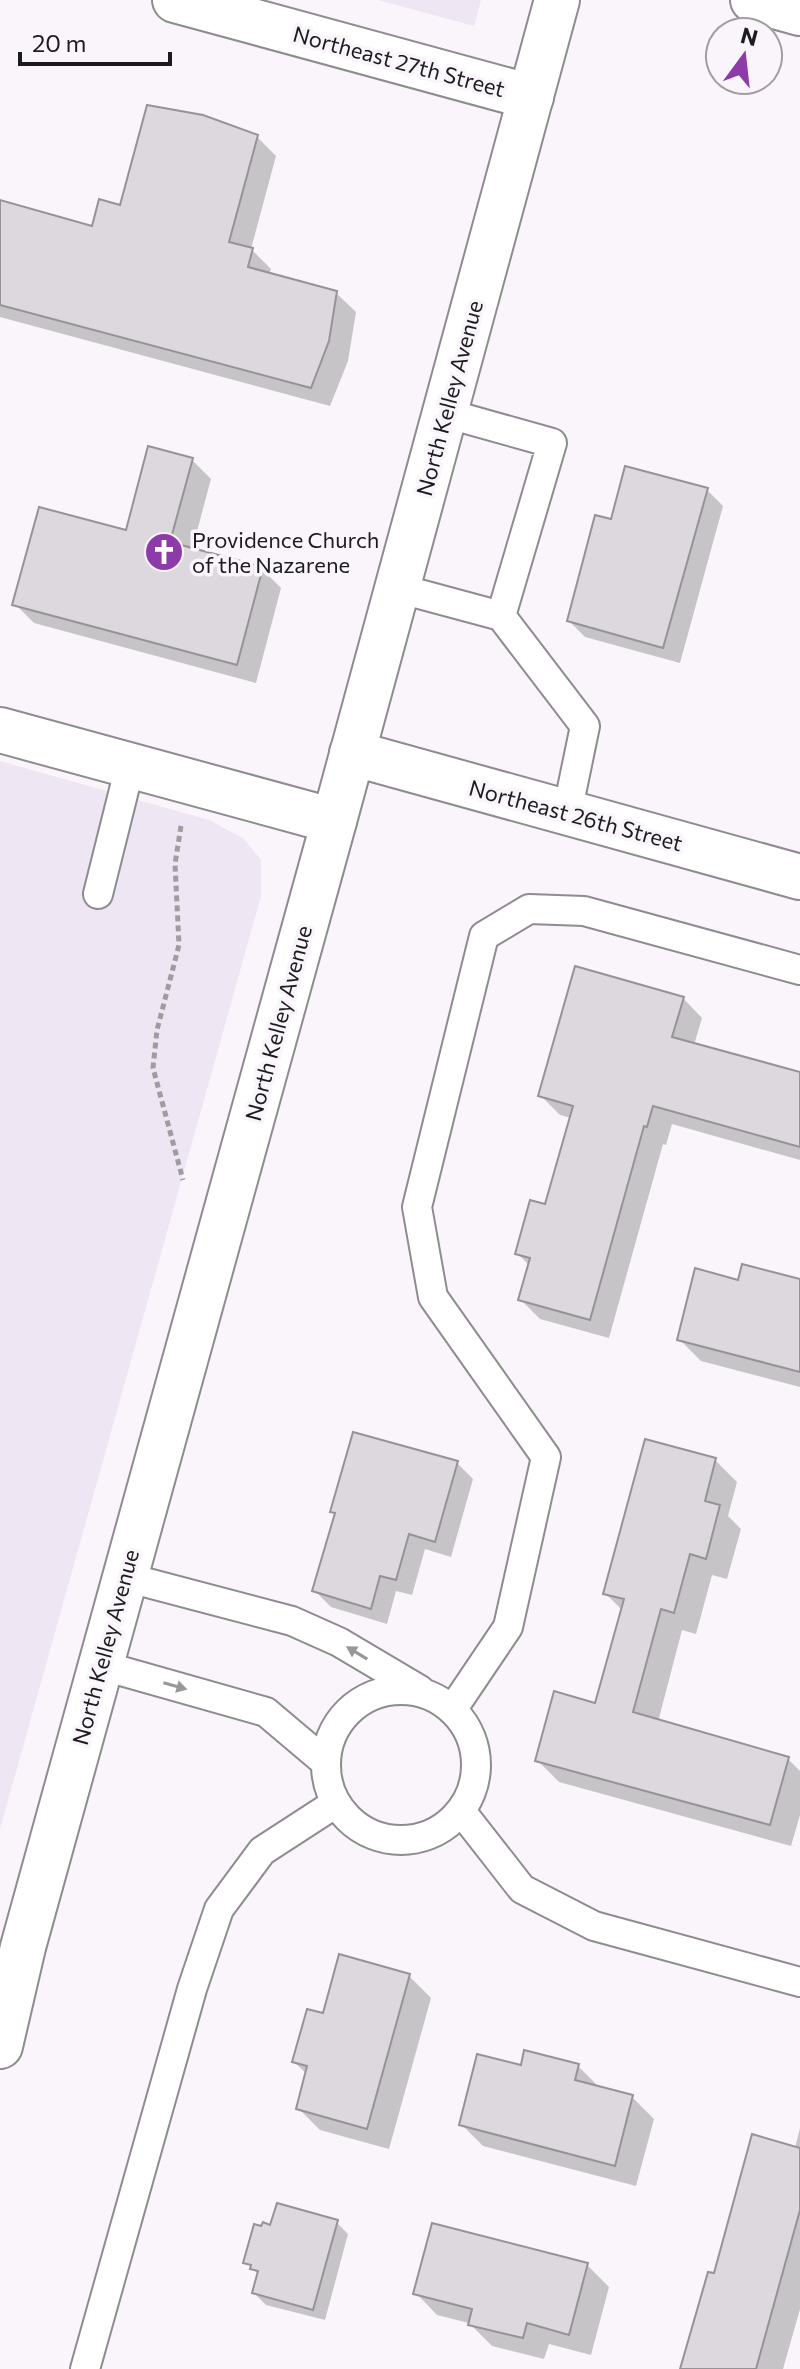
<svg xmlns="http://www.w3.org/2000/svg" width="800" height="2369" font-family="Commissioner,sans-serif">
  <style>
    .built { fill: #eee6f2 }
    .shadow { fill: #0003 }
    .building { fill: #dcd8de; stroke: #969298; stroke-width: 2 }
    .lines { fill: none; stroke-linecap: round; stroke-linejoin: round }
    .lane-casing { stroke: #8f8b90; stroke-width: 32 }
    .street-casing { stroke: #8f8b90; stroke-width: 48 }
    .secondary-casing { stroke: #8f8b90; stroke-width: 48 }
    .path { stroke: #a09da1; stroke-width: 5; stroke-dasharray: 6 4; stroke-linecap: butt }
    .lane { stroke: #fff; stroke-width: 28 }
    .street { stroke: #fff; stroke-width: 44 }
    .secondary { stroke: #fff; stroke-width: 44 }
    .oneway { fill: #999899 }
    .labels { text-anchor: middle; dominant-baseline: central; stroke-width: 7; stroke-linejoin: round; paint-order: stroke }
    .street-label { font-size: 22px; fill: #1c1b1d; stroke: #f9f5fb }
    .poi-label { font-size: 22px; fill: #1c1b1d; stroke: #f9f5fb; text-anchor: start }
  </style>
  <rect width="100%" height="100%" fill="#f9f5fb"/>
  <path class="built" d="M 378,0 L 481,0 L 474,26 Z
    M 0,761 L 209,820 L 243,838 L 261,860 L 261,896 L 0,1829 Z"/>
  <path class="shadow" d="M 257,137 L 276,156 L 251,249 L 271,269 L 269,275 L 336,293 L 356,312 L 348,361 L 330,406 L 0,317 L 0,202 L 94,228 L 122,207 Z
    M 192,460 L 211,479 L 192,550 L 262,569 L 281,588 L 256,683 L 34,623 L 15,604 L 127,533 Z
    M 707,490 L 723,506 L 680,663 L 585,637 L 569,621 L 612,521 Z
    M 683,998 L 702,1018 L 694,1045 L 800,1074 L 800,1160 L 672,1124 L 666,1145 L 663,1144 L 609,1338 L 540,1319 L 520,1299 L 530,1266 L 517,1253 L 547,1207 L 571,1118 L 560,1115 L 540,1095 Z
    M 739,1282 L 800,1285 L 800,1387 L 701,1361 L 679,1339 Z
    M 715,1460 L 737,1482 L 728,1516 L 741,1529 L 727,1579 L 712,1575 L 696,1634 L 682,1630 L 658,1722 L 788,1759 L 800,1771 L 800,1815 L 791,1846 L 559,1782 L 537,1760 L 596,1706 L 623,1611 L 605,1593 Z
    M 457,1463 L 473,1479 L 451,1557 L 425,1549 L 412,1595 L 396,1591 L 387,1624 L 331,1607 L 315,1591 L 336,1515 L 332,1511 Z
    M 409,1976 L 431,1998 L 389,2149 L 320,2130 L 298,2108 L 307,2074 L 294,2062 L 324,2015 Z
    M 578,2066 L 600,2088 L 632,2097 L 654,2119 L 636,2186 L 483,2146 L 461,2124 L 522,2068 Z
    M 800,2128 L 800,2309 L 783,2369 L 683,2369 L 715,2275 L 795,2148 Z
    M 336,2222 L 348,2234 L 325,2320 L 266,2305 L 254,2293 L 258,2274 L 246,2262 Z
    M 587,2265 L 609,2287 L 591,2355 L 549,2344 L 544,2359 L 492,2346 L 469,2323 L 437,2315 L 416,2293 Z"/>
  <path class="building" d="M 147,105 L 203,115 L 258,135 L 229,242 L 253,248 L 248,267 L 337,291 L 329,341 L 311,388 L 0,305 L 0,200 L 92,226 L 99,199 L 120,205 Z
    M 148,446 L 193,458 L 170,542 L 263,567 L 237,665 L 12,605 L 39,507 L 126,530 Z
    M 625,466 L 708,488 L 663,648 L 567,621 L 595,515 L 611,519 Z
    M 575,966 L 684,997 L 672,1037 L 800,1072 L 800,1147 L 653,1106 L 647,1127 L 644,1126 L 590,1320 L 518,1300 L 530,1258 L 515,1254 L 530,1200 L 545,1204 L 573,1106 L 538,1096 Z
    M 742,1264 L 800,1279 L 800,1372 L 677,1340 L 695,1268 L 738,1280 Z
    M 353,1432 L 458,1461 L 435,1542 L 409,1534 L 396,1580 L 380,1576 L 371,1609 L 312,1591 L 335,1513 L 330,1512 Z
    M 645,1439 L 716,1458 L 705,1501 L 720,1505 L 706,1559 L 690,1554 L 674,1613 L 661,1609 L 633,1712 L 789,1757 L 770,1825 L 535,1761 L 554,1691 L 595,1703 L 624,1599 L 603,1594 Z
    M 339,1954 L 410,1974 L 367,2129 L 296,2109 L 307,2066 L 292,2062 L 307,2009 L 323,2013 Z
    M 524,2050 L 579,2064 L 575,2080 L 633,2095 L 615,2166 L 459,2125 L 477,2054 L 521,2065 Z
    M 752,2134 L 800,2148 L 800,2210 L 756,2369 L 680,2369 L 708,2272 L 714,2273 Z
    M 277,2203 L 338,2220 L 313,2310 L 252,2293 L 258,2271 L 250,2269 L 251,2265 L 243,2263 L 254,2224 L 261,2226 L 263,2222 L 270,2225 Z
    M 432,2223 L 588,2263 L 569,2335 L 527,2323 L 523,2338 L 468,2325 L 472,2309 L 413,2294 Z"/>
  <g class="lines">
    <g class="lane-casing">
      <path id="lane" d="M 397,588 L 501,616 L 552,443 L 445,413
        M 501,616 L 585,726 L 567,813
        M 98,894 L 130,766
        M 125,1577 L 292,1621 L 339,1642 L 420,1690
        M 100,1665 L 266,1712 L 324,1761
        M326 1765a75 75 0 1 1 150 0a75 75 0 1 1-150 0Z
        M 452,1710 L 508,1627 L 546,1457 L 433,1297 L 417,1207 L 484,936 L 529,909 L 584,911 L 800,970
        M 461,1811 L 522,1889 L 594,1926 L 800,1982
        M 85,2369 L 192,1989 L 219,1909 L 262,1851 L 336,1803"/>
    </g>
    <g class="street-casing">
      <path id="street" d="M 175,0 L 531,97
        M 753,0 L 800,13
        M 0,730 L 334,821
        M 352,753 L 800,877"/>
    </g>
    <g class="secondary-casing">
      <path id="secondary" d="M 0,2046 L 23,1947 L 334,821 L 557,0"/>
    </g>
    <path class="path" d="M 181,826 L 175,864 L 179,945 L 157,1030 L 153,1068 L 183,1180"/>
    <use href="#lane" class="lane"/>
    <use href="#street" class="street"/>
    <use href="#secondary" class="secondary"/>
  </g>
  <defs><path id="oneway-solid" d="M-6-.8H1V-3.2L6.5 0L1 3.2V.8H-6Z" transform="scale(2)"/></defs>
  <g class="oneway">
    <use href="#oneway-solid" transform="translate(357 1653) rotate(-149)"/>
    <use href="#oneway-solid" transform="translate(175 1686) rotate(16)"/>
  </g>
  <defs>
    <g id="church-disc" transform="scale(2)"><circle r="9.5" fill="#8e3baa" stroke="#f9f5fb"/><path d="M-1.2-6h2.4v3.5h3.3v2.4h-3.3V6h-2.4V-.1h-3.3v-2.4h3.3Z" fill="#fff"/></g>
  </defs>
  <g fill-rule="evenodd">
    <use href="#church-disc" x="164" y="552"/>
  </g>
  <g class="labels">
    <g class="street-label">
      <text transform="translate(399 61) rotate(15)">Northeast 27th Street</text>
      <text transform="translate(449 398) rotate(-75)">North Kelley Avenue</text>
      <text transform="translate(576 815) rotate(15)">Northeast 26th Street</text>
      <text transform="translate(278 1023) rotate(-75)">North Kelley Avenue</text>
      <text transform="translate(105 1647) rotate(-75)">North Kelley Avenue</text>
    </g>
    <g class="poi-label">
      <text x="192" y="539">Providence Church<tspan x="192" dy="25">of the Nazarene</tspan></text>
    </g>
  </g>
  <g transform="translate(744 56) rotate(15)"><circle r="38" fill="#f9f5fb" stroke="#a19ea2" stroke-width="2"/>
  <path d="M0-6L14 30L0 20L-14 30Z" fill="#8e3baa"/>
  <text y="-12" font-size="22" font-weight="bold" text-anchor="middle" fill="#1c1b1d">N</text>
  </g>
  <path d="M20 52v12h150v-12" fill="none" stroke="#1c1b1d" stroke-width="4"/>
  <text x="32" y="52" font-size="24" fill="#1c1b1d" stroke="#f9f5fb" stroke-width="6" paint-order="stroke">20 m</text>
</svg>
